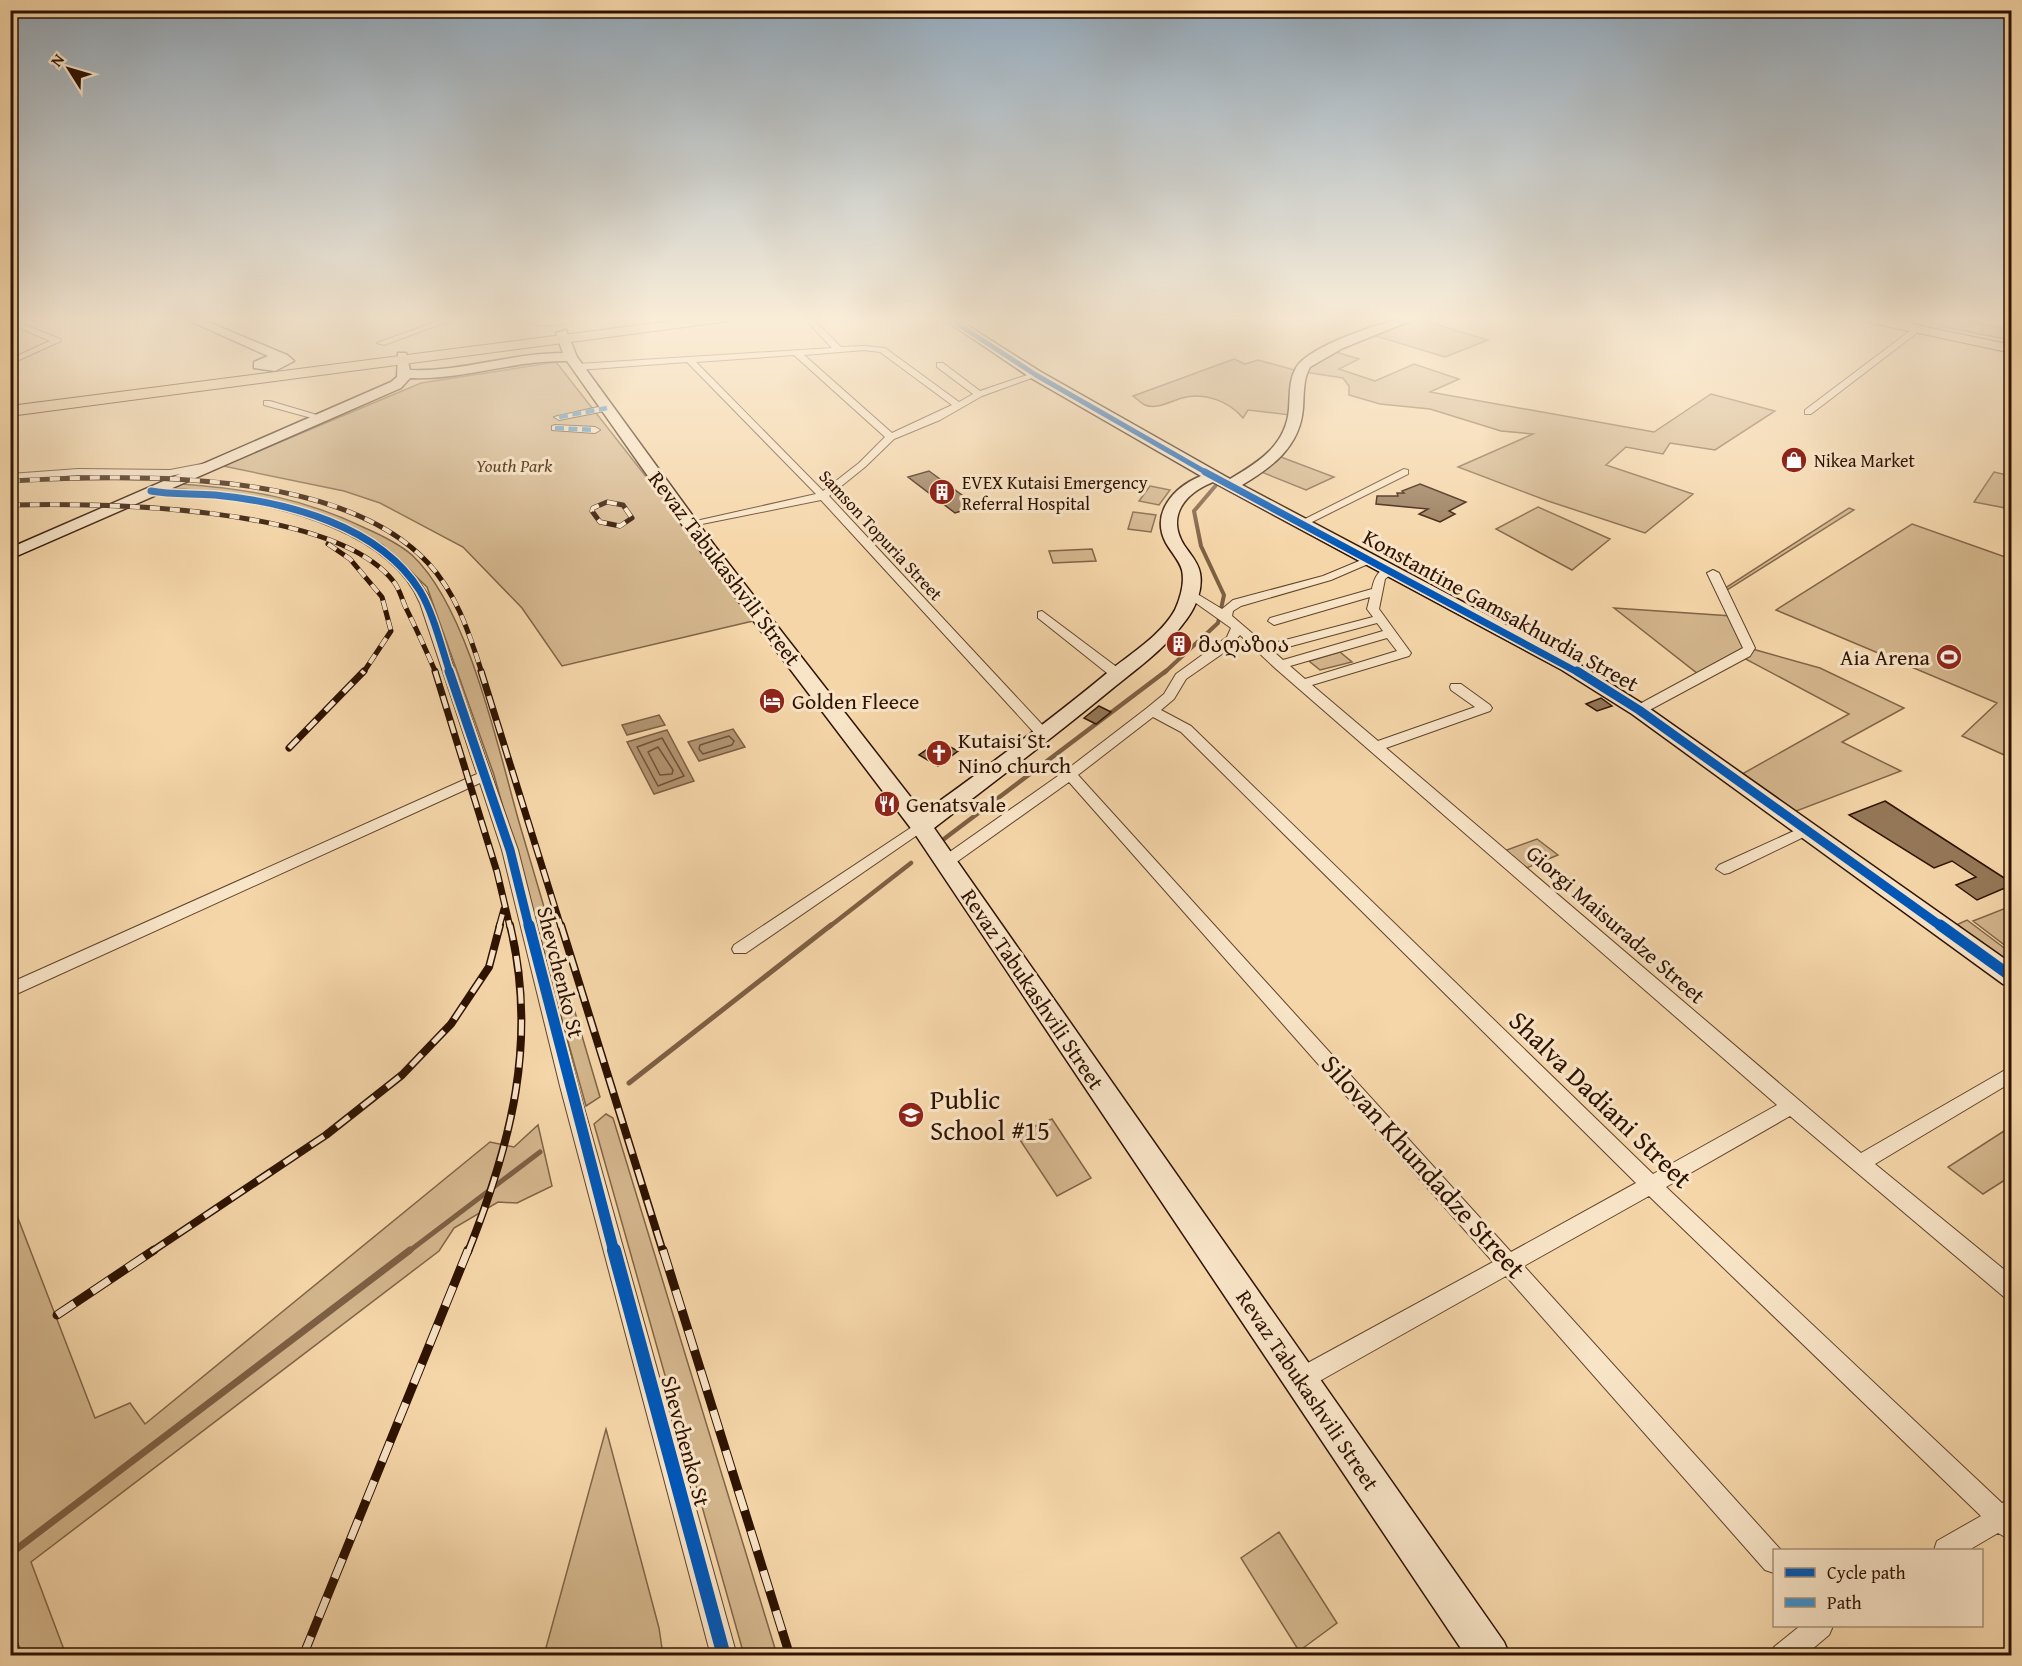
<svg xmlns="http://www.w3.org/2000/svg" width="2022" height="1666" font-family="'Gentium Book Plus','Noto Serif Georgian',serif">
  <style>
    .green { fill: #d3b58c; stroke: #806446; stroke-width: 1.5 }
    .water { fill: #b19370; stroke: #7d5f43; stroke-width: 1.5 }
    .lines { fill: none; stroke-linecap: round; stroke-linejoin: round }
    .shore { stroke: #705238; stroke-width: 1.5 }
    .stream-far3 { stroke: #7d5f43; stroke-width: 4 }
    .stream-far2 { stroke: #7d5f43; stroke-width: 4.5 }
    .stream-far1 { stroke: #7d5f43; stroke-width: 5 }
    .stream { stroke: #7d5f43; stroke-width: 7 }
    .building { fill: #957858; stroke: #2e1200; stroke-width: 1.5 }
    .street-casing { stroke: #60432a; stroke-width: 2 }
    .secondary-casing { stroke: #2e1200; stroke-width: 3 }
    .primary-casing { stroke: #2e1200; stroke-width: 2 }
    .street { fill: #f8e4c7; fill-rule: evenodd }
    .secondary { fill: #f8e4c7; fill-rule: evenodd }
    .primary { fill: #f5d6a9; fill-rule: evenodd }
    .rail-far3-casing { stroke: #2e1200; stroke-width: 5 }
    .rail-far2-casing { stroke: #2e1200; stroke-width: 7 }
    .rail-far1-casing { stroke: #2e1200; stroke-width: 8 }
    .rail-casing { stroke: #2e1200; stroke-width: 9 }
    .rail-far3 { stroke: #f8e4c7; stroke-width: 4; stroke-dasharray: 10; stroke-linecap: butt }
    .rail-far2 { stroke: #f8e4c7; stroke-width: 4.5; stroke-dasharray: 13; stroke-linecap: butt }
    .rail-far1 { stroke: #f8e4c7; stroke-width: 5; stroke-dasharray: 16; stroke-linecap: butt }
    .rail { stroke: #f8e4c7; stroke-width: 7; stroke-dasharray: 21; stroke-linecap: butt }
    .quiet { stroke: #3c92d0; stroke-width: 4.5; stroke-dasharray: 9 4.5; stroke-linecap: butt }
    .cycleway-far4-casing { stroke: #f8e4c7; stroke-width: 8 }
    .cycleway-far3-casing { stroke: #f8e4c7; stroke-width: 10 }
    .cycleway-far2-casing { stroke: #f8e4c7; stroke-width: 13 }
    .cycleway-far1-casing { stroke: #f8e4c7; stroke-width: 15 }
    .cycleway-casing { stroke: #f8e4c7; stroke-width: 18 }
    .cycleway-far4 { stroke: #0057b8; stroke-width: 5 }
    .cycleway-far3 { stroke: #0057b8; stroke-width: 7 }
    .cycleway-far2 { stroke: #0057b8; stroke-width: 9 }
    .cycleway-far1 { stroke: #0057b8; stroke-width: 11 }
    .cycleway { stroke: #0057b8; stroke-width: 14 }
    .labels { text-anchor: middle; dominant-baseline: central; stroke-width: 6; stroke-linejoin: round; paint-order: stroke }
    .far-poi-label { font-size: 18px; fill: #2e1200; stroke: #f8e4c7; text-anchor: start }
    .far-park-label { font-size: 18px; font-style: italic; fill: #60432a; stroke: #f8e4c7 }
    .far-street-label { font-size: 18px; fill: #2e1200; stroke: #f8e4c7 }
    .street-label { font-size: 22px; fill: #2e1200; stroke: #f8e4c7 }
    .poi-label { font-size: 22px; fill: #2e1200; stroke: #f8e4c7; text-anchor: start }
    .near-poi-label { font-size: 27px; fill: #2e1200; stroke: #f8e4c7; text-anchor: start }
    .near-street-label { font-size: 27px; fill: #2e1200; stroke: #f8e4c7 }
  </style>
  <rect width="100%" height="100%" fill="#f5d6a9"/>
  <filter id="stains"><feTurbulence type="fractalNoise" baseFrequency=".00333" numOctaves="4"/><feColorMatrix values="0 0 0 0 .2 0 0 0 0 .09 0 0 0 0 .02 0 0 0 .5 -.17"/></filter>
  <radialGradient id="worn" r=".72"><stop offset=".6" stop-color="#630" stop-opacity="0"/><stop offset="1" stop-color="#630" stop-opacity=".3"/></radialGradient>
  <path class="green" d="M 1411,317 L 1488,340 L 1445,357 L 1369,334 Z
    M 1949,317 L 2011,330 L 2011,340 L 1939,326 Z
    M 1329,350 L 1359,359 L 1339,369 L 1375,381 L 1414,364 L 1459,379 L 1430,392 L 1654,432 L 1711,394 L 1775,411 L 1715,450 L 1670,443 L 1663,454 L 1626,447 L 1606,465 L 1693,494 L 1645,533 L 1548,501 L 1458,467 L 1533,434 L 1501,431 L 1430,409 L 1380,404 L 1349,395 L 1349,386 L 1343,378 L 1298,371 L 1290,415 L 1248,410 L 1243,418 C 1229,401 1204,392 1182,398 C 1171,401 1157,410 1145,405 C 1141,403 1137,399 1133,396 L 1234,359 L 1245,364 L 1258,360 L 1298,371 Z
    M 556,362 L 684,525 L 753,621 L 562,666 L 522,608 L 463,547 L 380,503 L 344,491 L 223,466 L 421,383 Z
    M 1273,454 L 1334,477 L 1306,490 L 1254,469 Z
    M 1994,472 L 2011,476 L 2011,509 L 1974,502 Z
    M 181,484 C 249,489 303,498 365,528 C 381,535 398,543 412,555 C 468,607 498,748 519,822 C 546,914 573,1006 600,1097 L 586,1106 L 494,775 L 427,587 L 383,545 L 348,526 L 313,511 L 256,497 L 174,488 Z
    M 1150,486 L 1170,490 L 1159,505 L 1139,501 Z
    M 1538,507 L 1610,539 L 1572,570 L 1496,529 Z
    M 1849,508 L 1854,510 L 1724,592 L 1721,586 L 1727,587 Z
    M 1133,512 L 1156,515 L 1151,532 L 1128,529 Z
    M 1912,524 L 2011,559 L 2011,758 L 1962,736 L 1997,703 L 1776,610 Z
    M 1092,549 L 1096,561 L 1053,563 L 1049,551 Z
    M 1614,608 L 1732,616 L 1749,648 L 1820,668 L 1904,708 L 1842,742 L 1901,771 L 1786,815 L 1735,778 L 1849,714 L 1742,657 L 1702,677 Z
    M 1340,652 L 1352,662 L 1320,670 L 1309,661 Z
    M 1537,839 L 1558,855 L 1524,869 L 1504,851 Z
    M 2011,906 L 2011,950 L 1973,921 Z
    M 1967,920 L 2011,953 L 2011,977 L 1945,930 Z
    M 606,1114 L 613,1118 L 777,1655 L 744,1655 L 594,1124 Z
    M 1052,1119 L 1091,1178 L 1057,1196 L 1016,1134 Z
    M 538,1125 L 552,1186 L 517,1203 L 498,1202 L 454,1228 L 439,1251 L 31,1562 L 66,1655 L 23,1655 L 10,1626 L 11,1210 L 14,1208 L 95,1418 L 130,1403 L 145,1424 L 490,1142 L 514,1147 Z
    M 2004,1131 L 2011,1137 L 2011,1176 L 1983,1194 L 1948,1167 Z
    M 606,1429 L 659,1628 L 663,1655 L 544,1655 Z
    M 1279,1532 L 1337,1623 L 1299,1651 L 1241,1558 Z"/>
  <path class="water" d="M 659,715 L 665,725 L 627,735 L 622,725 Z
    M 733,729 L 745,747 L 699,761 L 688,742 Z
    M 667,730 L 694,781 L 654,794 L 627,742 Z"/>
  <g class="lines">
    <path class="shore" d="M 729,736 L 734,741 L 732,745 L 703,754 L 699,749 L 700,745 Z
      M 662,738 L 684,776 L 658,786 L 637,747 Z
      M 658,747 L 673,770 L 672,774 L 660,775 L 648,752 Z"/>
    <path class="stream-far3" d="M 1164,673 L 1218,623 L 1224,595 L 1201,546 L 1194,511 L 1217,484"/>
    <path class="stream-far2" d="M 944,839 L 1166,671
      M 829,927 L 911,863"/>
    <path class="stream-far1" d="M 629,1083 L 831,925
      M 408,1252 L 540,1152"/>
    <path class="stream" d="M 10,1554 L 410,1250"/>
  </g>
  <path class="building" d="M 929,471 L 977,506 L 955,513 L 908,477 Z
    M 1420,484 L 1466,502 L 1449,511 L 1455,514 L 1440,522 L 1419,514 L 1428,509 L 1376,504 L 1377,496 L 1398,496 L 1397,493 L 1404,493 L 1402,491 Z
    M 1601,698 L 1612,706 L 1597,711 L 1586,704 Z
    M 1099,706 L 1111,712 L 1096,724 L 1084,718 Z
    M 939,741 L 958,751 L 938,766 L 919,755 Z
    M 1885,801 L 2012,883 L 2012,885 L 1977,900 L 1956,885 L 1976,877 L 1952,861 L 1934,868 L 1849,815 Z"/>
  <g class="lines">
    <g class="street-casing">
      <path id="street" d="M 449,317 L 459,317 L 384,345 L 377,343 Z
        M 520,317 L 544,321 L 581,317 C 565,327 535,330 520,317 Z
        M 803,317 L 811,317 L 841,347 L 864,346 L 885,348 L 959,402 L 973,394 L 937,367 L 937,363 L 943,363 L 980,391 L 1033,373 L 1040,375 L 982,396 L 940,420 L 894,439 L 865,467 L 829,496 L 1049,732 L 1051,735 L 1049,738 L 1039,738 L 821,500 L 687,527 L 687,523 L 816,494 L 687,362 L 578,370 L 574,367 L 578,364 L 832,348 ZM 864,350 L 880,352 L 952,405 L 892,433 L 804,355 ZM 794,355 L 885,437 L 859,463 L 823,491 L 696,362 Z
        M 10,319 L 60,339 L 61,341 L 10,364 L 10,359 L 50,341 L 10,324 Z
        M 1915,327 L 1922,329 L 1811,414 L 1805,414 L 1805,410 Z
        M 264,401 L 270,401 L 327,418 L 319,420 L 264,405 Z
        M 607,405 L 610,406 L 610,410 L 559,420 L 554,417 Z
        M 555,425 L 595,427 L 600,430 L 595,433 L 552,430 L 552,426 Z
        M 212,462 L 215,463 L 215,467 L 170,476 L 78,475 L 10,480 L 10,474 L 78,469 L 170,470 Z
        M 1404,469 L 1408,470 L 1408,474 L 1306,525 L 1297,523 Z
        M 151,488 C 172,492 194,490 215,492 C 290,500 387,524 428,595 L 518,850 L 578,1086 L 737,1656 L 711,1656 L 560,1086 L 502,850 L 480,783 L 10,997 L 10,983 L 477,774 L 420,603 C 391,533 284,506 216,498 C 193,496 170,499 147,493 L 146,491 Z
        M 1371,556 L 1375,557 L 1375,561 L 1331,580 L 1241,606 L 1233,611 L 1232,616 L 1266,645 L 1373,617 L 1367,609 L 1370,597 L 1274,625 L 1268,621 L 1270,618 L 1372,589 C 1374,578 1380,565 1394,568 L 1394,572 L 1385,579 L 1379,609 L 1411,653 L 1409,656 L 1312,685 L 1378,741 L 1475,707 L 1451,690 L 1450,687 L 1451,684 L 1461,684 L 1490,705 L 1492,708 L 1490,711 L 1386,748 L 1861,1153 L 2012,1066 L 2012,1082 L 1875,1164 L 2012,1276 L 2012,1300 L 2004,1297 L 1790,1116 L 1666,1187 L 2002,1503 L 2012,1499 L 2012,1541 L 1998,1533 L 1969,1550 L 1934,1550 L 1937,1541 L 1981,1516 L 1649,1196 L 1524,1266 L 1781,1550 L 1774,1550 L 1774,1573 L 1765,1570 L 1506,1276 L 1309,1387 L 1301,1390 L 1293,1387 L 1290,1379 L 1293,1371 L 1493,1262 L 1069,782 L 951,866 L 941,866 L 938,862 L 941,858 L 1065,771 L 1147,708 L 1164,694 L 1176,674 L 1227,637 L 1231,628 L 1186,596 L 1186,592 L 1194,592 L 1222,609 L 1233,600 L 1323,576 ZM 1377,623 L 1383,631 L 1283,660 L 1273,651 ZM 1240,635 L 1275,668 L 1777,1105 L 1653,1174 L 1191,726 L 1161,710 L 1174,699 L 1186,679 L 1222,654 ZM 1387,638 L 1397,651 L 1305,679 L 1290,666 ZM 1153,717 L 1181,732 L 1636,1183 L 1511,1252 L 1078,775 Z
        M 1713,570 L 1719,573 L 1755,648 L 1750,656 L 1644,713 L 1634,713 L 1632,710 L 1634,707 L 1743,648 L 1707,573 Z
        M 1042,611 L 1122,671 L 1122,677 L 1112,677 L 1038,618 L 1038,612 Z
        M 921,821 L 926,823 L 928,826 L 926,829 L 746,953 L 734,953 L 732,949 L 734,945 Z
        M 1807,825 L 1812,827 L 1814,830 L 1812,833 L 1729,873 L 1724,874 L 1716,869 L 1719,865 Z
        M 1800,1626 L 1833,1626 L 1829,1635 L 1804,1656 L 1770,1656 L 1774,1647 Z"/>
    </g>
    <g class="secondary-casing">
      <path id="secondary" d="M 181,317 L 196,317 L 287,355 L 294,361 L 275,371 L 254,368 L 254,362 L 268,356 Z
        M 941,317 L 954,317 L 1041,372 L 1230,479 C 1259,462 1286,445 1289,409 C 1290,395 1289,380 1296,368 C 1308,346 1392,317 1417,317 L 1415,319 L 1343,348 L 1310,367 C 1303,379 1304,394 1303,408 C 1300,447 1272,467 1242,485 L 1576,662 L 1646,706 L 2012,964 L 2012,986 L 2003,984 L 1632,714 L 1562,670 L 1213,482 C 1185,493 1166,516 1184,545 C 1190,554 1198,562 1200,573 C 1203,589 1196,607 1186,620 C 1167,647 1139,667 1113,688 C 1055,736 994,782 934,828 L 1504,1642 L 1510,1656 L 1466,1656 L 913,831 L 702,553 L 567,361 C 514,360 463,380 410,378 L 401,388 L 10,559 L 10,548 L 391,382 L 397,377 L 398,353 L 406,353 L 410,370 C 462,372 511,353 563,353 L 556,333 L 566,330 L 577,357 L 714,545 L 923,813 C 987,767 1051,720 1112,669 C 1133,652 1161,635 1175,610 C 1180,599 1185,583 1182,570 C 1179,560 1171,552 1166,543 C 1150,513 1174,487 1201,476 L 1031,378 Z"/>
    </g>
    <g class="primary-casing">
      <path id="primary" d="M 703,317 L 737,317 L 730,321 L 10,416 L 10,406 Z
        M 1855,317 L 1879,317 L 2012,345 L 2012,353 L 1862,321 Z"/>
    </g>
    <use href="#street" class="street"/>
    <use href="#secondary" class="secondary"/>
    <use href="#primary" class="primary"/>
    <g class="rail-far3-casing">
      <path id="rail-far3" d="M 10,481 C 129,474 340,468 428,563 C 457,594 469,633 482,673
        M 607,502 L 623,505 L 632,518 L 620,526 L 600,522 L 592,511 L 593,508 Z
        M 10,505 C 101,503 335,505 394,582 C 399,588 402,599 405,606 C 416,628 426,650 436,673
        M 328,544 L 350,559 L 382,597 L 391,631 L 363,673"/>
    </g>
    <g class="rail-far2-casing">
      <path id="rail-far2" d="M 435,671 L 497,872 L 510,927
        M 481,671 L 561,927
        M 289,748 L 364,671
        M 499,927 L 504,909"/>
    </g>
    <g class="rail-far1-casing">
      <path id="rail-far1" d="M 561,925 L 663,1252
        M 151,1252 L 326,1135 L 402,1075 L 451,1024 L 489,967 L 500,925
        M 468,1252 C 511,1144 538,1041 510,925"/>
    </g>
    <g class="rail-casing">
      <path id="rail" d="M 663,1250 L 790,1656
        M 57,1315 L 154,1250
        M 303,1656 L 468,1250"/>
    </g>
    <use href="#rail-far3" class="rail-far3"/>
    <use href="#rail-far2" class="rail-far2"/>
    <use href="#rail-far1" class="rail-far1"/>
    <use href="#rail" class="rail"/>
    <path class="quiet" d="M 559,417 L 607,408
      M 555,428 L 595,430"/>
    <g class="cycleway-far4-casing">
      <path id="cycleway-far4" d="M 947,317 L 1036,375 L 1207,473"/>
    </g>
    <g class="cycleway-far3-casing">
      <path id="cycleway-far3" d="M 1205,472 L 1579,673
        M 151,491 C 172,495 193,493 215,495 C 286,502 379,525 420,591 C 434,615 441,646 450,673"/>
    </g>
    <g class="cycleway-far2-casing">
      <path id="cycleway-far2" d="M 449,671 L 510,850 L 529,927
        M 1577,671 L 1639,710 L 1942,927"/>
    </g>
    <g class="cycleway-far1-casing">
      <path id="cycleway-far1" d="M 529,925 L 614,1252
        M 1940,925 L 2012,977"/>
    </g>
    <g class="cycleway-casing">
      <path id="cycleway" d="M 614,1250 L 724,1656"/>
    </g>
    <use href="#cycleway-far4" class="cycleway-far4"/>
    <use href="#cycleway-far3" class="cycleway-far3"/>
    <use href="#cycleway-far2" class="cycleway-far2"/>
    <use href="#cycleway-far1" class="cycleway-far1"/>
    <use href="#cycleway" class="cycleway"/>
  </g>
  <linearGradient id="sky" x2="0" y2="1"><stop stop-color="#92a7b8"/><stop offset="0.58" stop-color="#faedd8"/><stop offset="1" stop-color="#faedd8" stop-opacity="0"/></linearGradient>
  <rect width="2022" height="550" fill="url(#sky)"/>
  <defs>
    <g id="shop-disc" transform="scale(1.35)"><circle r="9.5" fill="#8f2418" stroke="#f8e4c7"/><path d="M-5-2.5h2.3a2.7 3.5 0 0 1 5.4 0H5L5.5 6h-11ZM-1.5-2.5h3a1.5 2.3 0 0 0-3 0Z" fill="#fff"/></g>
    <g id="building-disc" transform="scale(1.35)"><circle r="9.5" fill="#8f2418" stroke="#f8e4c7"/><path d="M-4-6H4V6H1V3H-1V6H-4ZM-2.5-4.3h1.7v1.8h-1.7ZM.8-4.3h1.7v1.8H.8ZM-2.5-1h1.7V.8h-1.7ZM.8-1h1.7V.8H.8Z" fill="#fff"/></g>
    <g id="stadium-disc" transform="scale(1.35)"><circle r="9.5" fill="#8f2418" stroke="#f8e4c7"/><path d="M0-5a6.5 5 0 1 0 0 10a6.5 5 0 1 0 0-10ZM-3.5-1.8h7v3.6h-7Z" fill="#fff"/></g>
    <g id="hotel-disc" transform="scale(1.35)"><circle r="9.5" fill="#8f2418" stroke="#f8e4c7"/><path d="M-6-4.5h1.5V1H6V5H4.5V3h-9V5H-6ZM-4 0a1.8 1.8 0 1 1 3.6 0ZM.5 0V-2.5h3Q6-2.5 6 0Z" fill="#fff"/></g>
    <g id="church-disc" transform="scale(1.35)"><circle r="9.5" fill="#8f2418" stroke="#f8e4c7"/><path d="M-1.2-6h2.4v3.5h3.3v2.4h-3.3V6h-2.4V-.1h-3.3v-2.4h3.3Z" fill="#fff"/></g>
    <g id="restaurant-disc" transform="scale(1.35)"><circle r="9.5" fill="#8f2418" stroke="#f8e4c7"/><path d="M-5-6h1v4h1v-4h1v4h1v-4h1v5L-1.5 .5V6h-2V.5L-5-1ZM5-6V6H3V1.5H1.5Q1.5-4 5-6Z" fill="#fff"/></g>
    <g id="school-disc" transform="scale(1.35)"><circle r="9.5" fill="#8f2418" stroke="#f8e4c7"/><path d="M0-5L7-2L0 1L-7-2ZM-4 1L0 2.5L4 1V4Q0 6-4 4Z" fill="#fff"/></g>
  </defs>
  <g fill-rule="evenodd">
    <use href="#shop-disc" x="1794" y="460"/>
    <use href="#building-disc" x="942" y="492"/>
    <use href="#building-disc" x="1179" y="644"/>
    <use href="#stadium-disc" x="1949" y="657"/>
    <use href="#hotel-disc" x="772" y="701"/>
    <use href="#church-disc" x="939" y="753"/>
    <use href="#restaurant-disc" x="887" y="804"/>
    <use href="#school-disc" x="911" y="1115"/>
  </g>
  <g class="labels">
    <g class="far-poi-label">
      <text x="1814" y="460">Nikea Market</text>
      <text x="962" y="482">EVEX Kutaisi Emergency<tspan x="962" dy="21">Referral Hospital</tspan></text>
    </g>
    <g class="far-park-label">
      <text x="514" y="465">Youth Park</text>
    </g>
    <g class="far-street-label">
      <text transform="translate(881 535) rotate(47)">Samson Topuria Street</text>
    </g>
    <g class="street-label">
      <text transform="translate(725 568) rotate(53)">Revaz Tabukashvili Street</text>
      <text transform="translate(1501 610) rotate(29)">Konstantine Gamsakhurdia Street</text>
      <text transform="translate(1616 924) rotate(41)">Giorgi Maisuradze Street</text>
      <text transform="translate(561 972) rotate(76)">Shevchenko St</text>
      <text transform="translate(1033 989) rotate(56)">Revaz Tabukashvili Street</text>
      <text transform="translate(1308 1390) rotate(56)">Revaz Tabukashvili Street</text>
      <text transform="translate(686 1441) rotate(75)">Shevchenko St</text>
    </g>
    <g class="poi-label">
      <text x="1198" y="644">მაღაზია</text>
      <text x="1930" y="657" text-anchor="end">Aia Arena</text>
      <text x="792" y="701">Golden Fleece</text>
      <text x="958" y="740">Kutaisi St.<tspan x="958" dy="25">Nino church</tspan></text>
      <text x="906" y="804">Genatsvale</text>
    </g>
    <g class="near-poi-label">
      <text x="930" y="1099">Public<tspan x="930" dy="31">School #15</tspan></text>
    </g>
    <g class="near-street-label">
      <text transform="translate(1601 1099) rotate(44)">Shalva Dadiani Street</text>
      <text transform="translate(1424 1166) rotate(48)">Silovan Khundadze Street</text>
    </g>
  </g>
  <rect width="2022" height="1666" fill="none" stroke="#f5d6a9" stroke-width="36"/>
  <rect x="12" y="12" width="1998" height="1642" fill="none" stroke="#2e1200" stroke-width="3"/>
  <rect x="18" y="18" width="1986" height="1630" fill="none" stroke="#2e1200" stroke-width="1.5"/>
  <rect x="1773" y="1549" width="210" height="78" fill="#f8e4c7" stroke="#a79077" stroke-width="1.5"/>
  <rect x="1785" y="1568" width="30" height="9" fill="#0057b8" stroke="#a79077" stroke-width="1.5"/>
  <text x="1827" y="1579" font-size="18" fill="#2e1200">Cycle path</text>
  <rect x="1785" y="1598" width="30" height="9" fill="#3c92d0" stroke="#a79077" stroke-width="1.5"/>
  <text x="1827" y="1609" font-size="18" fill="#2e1200">Path</text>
  <g transform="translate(69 69) rotate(307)" stroke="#f8e4c7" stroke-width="4.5" paint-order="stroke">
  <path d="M0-4.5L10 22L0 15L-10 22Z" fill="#2e1200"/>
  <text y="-9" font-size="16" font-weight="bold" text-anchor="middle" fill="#2e1200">N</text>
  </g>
  <rect width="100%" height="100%" filter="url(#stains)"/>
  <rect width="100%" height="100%" fill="url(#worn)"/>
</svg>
